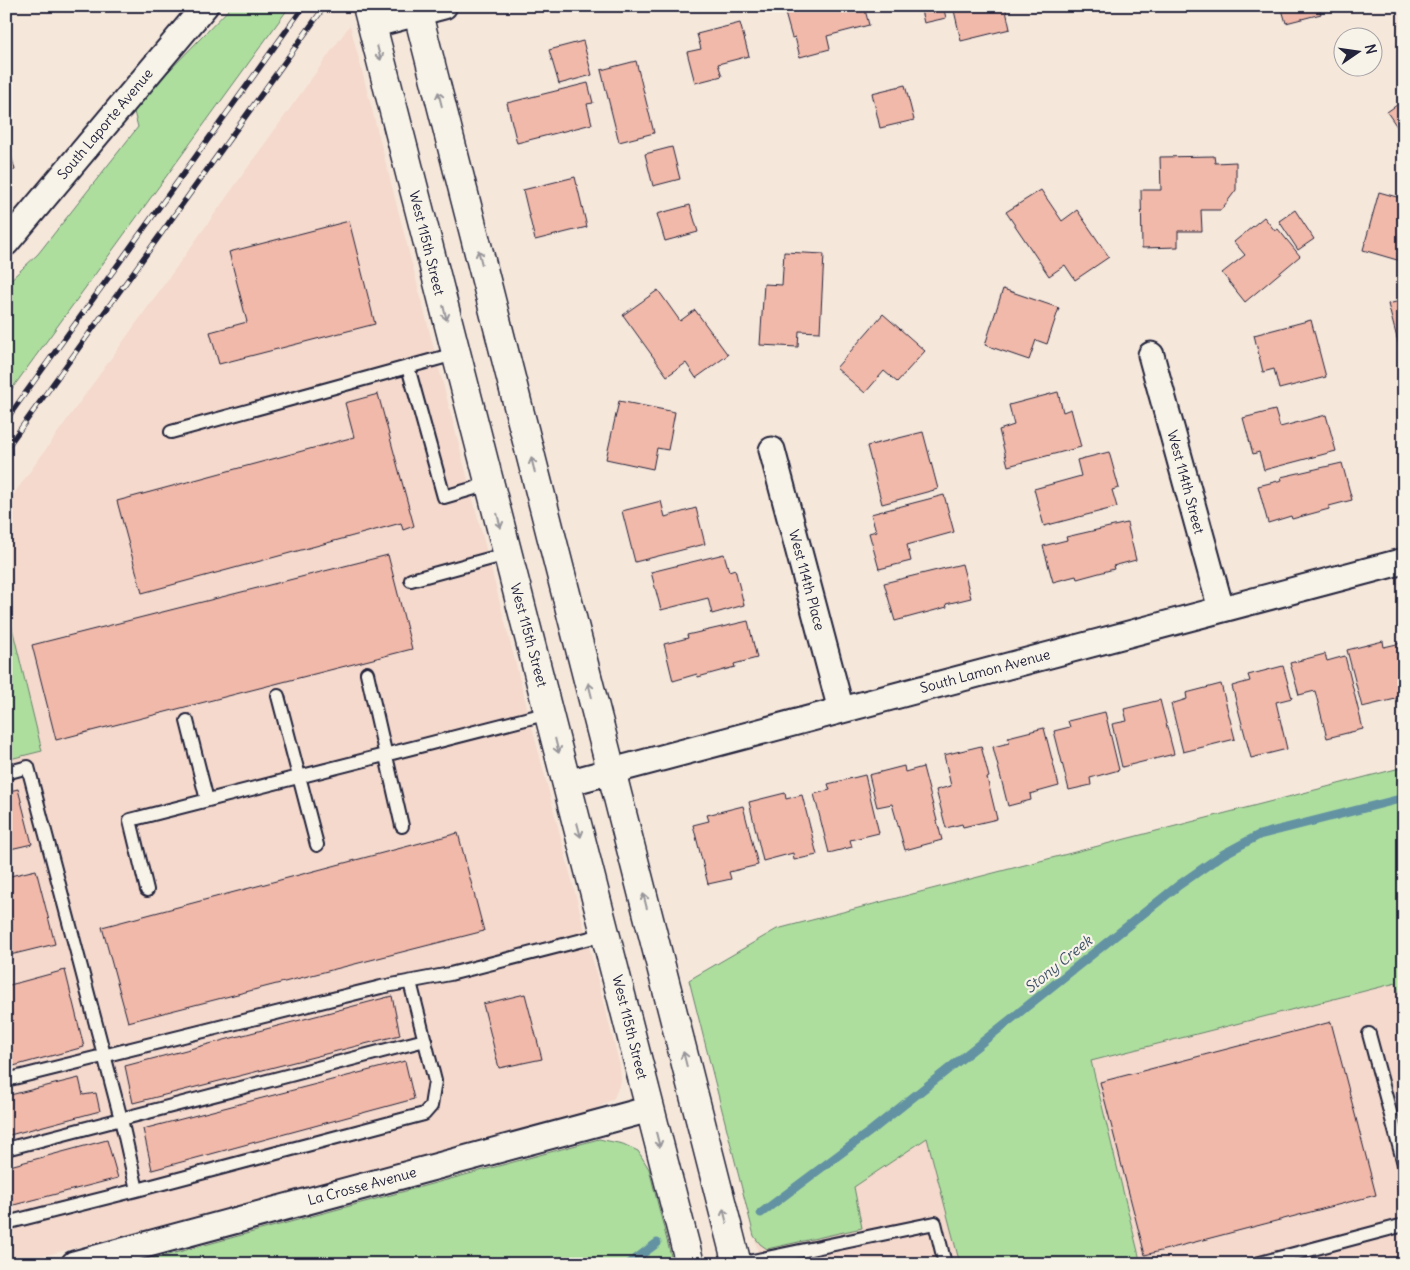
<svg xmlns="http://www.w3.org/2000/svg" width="1410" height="1270" font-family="Delius,sans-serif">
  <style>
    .built { fill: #f4d9cc }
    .green { fill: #adde9e; stroke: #68806c }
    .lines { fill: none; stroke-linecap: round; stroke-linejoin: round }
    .stream { stroke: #6393a2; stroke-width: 9 }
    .building { fill: #f1b9a9; stroke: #22223b }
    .lane-casing { stroke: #22223b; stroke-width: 16 }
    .street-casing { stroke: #22223b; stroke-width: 29 }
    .secondary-casing { stroke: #22223b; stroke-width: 31 }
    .lane { stroke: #f7f3e8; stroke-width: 12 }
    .street { stroke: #f7f3e8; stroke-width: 25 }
    .secondary { stroke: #f7f3e8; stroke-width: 28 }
    .rail-casing { stroke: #22223b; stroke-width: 5.5 }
    .rail { stroke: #f7f3e8; stroke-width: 4; stroke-dasharray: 11; stroke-linecap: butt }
    .oneway { stroke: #97959a }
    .labels { text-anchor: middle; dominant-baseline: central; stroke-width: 4.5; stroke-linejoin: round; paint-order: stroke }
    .street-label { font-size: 14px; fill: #22223b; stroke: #f7f3e8 }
    .water-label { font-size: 15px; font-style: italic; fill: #3d5166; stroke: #f7f3e8 }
  </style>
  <rect width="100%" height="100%" fill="#f6e7db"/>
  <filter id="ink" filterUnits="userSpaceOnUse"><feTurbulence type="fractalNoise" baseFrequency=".02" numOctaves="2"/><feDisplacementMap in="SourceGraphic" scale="10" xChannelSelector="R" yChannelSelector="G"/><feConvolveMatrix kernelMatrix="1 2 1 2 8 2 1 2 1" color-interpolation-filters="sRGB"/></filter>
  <g filter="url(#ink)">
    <path class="built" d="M 350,25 L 620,1066 L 621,1081 L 614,1098 L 582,1117 L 12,1264 L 6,1264 L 6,760 L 42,751 L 6,603 L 6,505 Z
      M 1396,983 L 1404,1011 L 1404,1264 L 1125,1264 L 1140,1259 L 1091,1061 Z
      M 927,1137 L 960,1264 L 761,1264 L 754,1236 L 760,1244 L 862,1228 L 854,1187 Z"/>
    <path class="green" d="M 232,6 L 290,6 L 6,397 L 6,284 L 38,254 L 138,127 L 133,108 Z
      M 6,603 L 42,751 L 6,760 Z
      M 1404,767 L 1404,1011 L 1396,983 L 1091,1061 L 1140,1260 L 1125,1264 L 960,1264 L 927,1138 L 854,1187 L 862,1228 L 767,1249 L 760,1244 L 754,1236 L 689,980 L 777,929 Z
      M 599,1139 L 623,1144 L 638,1151 L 649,1169 L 673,1264 L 134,1264 Z"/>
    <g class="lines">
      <path class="stream" d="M 761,1213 L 872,1130 L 1179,885 L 1222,855 L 1259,835 L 1404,798
        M 629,1264 L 657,1243"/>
    </g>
    <path class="building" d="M 783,6 L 864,6 L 869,25 L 827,36 L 830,49 L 800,57 L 795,37 L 792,38 Z
      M 920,6 L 943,6 L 946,18 L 924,23 Z
      M 953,6 L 1005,6 L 1010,29 L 961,41 Z
      M 1281,6 L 1319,6 L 1321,14 L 1286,23 Z
      M 740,23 L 749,56 L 718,64 L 722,76 L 695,83 L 687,52 L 701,49 L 697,34 Z
      M 583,41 L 592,75 L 559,84 L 549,50 Z
      M 636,61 L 654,133 L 619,142 L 601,70 Z
      M 588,83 L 593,103 L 587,104 L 592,124 L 517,143 L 507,103 Z
      M 905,85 L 914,120 L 880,128 L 872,93 Z
      M 1404,100 L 1404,137 L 1387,112 Z
      M 6,135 L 15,170 L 6,172 Z
      M 672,147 L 680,179 L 653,186 L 645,154 Z
      M 1214,156 L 1215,163 L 1236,162 L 1236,190 L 1221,210 L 1201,210 L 1202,231 L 1178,231 L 1178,247 L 1142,248 L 1141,190 L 1161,190 L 1160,157 Z
      M 575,177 L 587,227 L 535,240 L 523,190 Z
      M 1041,190 L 1062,221 L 1077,210 L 1109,257 L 1075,280 L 1065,265 L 1049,276 L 1006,212 Z
      M 1379,192 L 1404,199 L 1404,262 L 1363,250 Z
      M 690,205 L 698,232 L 665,241 L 657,214 Z
      M 1295,210 L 1314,239 L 1298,250 L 1279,221 Z
      M 1264,217 L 1275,231 L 1278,229 L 1300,256 L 1245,302 L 1222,273 L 1245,255 L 1234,242 Z
      M 349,221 L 375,324 L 219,364 L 210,332 L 247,322 L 229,252 Z
      M 784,252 L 824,254 L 820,332 L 799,331 L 798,347 L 760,345 L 764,284 L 782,285 Z
      M 1003,289 L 1059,308 L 1047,344 L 1036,340 L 1029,360 L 985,345 Z
      M 658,290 L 680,321 L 695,310 L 728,355 L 696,378 L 686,363 L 667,376 L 623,315 Z
      M 1404,300 L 1404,361 L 1403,361 L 1388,304 Z
      M 883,314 L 925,351 L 897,382 L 884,371 L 865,393 L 836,368 Z
      M 1311,320 L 1326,377 L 1279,389 L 1274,369 L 1263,372 L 1254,335 Z
      M 1058,392 L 1063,412 L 1071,409 L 1081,447 L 1008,466 L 999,430 L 1014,425 L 1009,405 Z
      M 378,394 L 414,526 L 403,530 L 401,523 L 142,593 L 117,501 L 354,437 L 345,403 Z
      M 619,401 L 675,412 L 668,450 L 657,448 L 653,469 L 606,459 Z
      M 1275,410 L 1280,427 L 1326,415 L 1336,451 L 1264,470 L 1259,452 L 1253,454 L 1243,418 Z
      M 923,432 L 938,489 L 882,504 L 867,446 Z
      M 1109,452 L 1119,488 L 1112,490 L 1117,507 L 1044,526 L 1034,489 L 1081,476 L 1077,460 Z
      M 1342,463 L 1352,500 L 1329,506 L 1329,509 L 1292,519 L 1291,516 L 1268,523 L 1258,486 L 1282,480 L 1281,477 Z
      M 944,495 L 954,532 L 907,545 L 911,561 L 879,569 L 869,533 L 876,531 L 871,514 Z
      M 661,501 L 665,517 L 696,508 L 705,544 L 635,562 L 622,511 Z
      M 1127,523 L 1136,560 L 1113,566 L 1114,569 L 1077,579 L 1076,576 L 1053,582 L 1043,546 L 1067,540 L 1066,537 Z
      M 724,554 L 729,571 L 735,569 L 744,605 L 712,614 L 708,598 L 661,610 L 651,572 Z
      M 388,555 L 412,649 L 56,740 L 32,645 Z
      M 962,564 L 971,598 L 946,604 L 947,607 L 895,621 L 884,583 Z
      M 748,621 L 757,658 L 734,664 L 735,667 L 698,677 L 697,674 L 673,681 L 664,644 L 688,638 L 687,635 Z
      M 1383,641 L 1384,647 L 1401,643 L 1404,654 L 1404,697 L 1362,707 L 1347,650 Z
      M 1325,654 L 1327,661 L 1345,656 L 1363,729 L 1327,738 L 1315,691 L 1299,695 L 1290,663 Z
      M 1283,666 L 1292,698 L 1276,702 L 1287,749 L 1251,758 L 1232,686 L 1250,681 L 1248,675 Z
      M 1221,684 L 1235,739 L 1183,752 L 1171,704 L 1187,699 L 1186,693 Z
      M 1160,700 L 1174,754 L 1122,767 L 1112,724 L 1127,721 L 1124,709 Z
      M 1105,712 L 1119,770 L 1090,778 L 1091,785 L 1069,790 L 1054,731 L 1070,727 L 1068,721 Z
      M 1044,728 L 1059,786 L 1030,794 L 1031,800 L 1008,806 L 993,747 L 1009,743 L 1008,737 Z
      M 981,746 L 989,777 L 987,778 L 997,819 L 963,827 L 962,824 L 946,828 L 936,790 L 951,786 L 944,755 Z
      M 904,766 L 905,772 L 923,767 L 942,840 L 905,850 L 892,804 L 877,807 L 869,775 Z
      M 865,775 L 879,833 L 850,840 L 852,847 L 829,853 L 814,794 L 830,790 L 828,784 Z
      M 18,789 L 32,844 L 6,850 L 6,792 Z
      M 785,793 L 786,799 L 802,795 L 817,855 L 794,860 L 793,853 L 763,861 L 749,802 Z
      M 743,806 L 758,865 L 729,872 L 731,879 L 708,884 L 693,825 L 709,821 L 707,815 Z
      M 458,833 L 484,931 L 128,1022 L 102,927 Z
      M 36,870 L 55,944 L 6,956 L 6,877 Z
      M 65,970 L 84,1047 L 6,1068 L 6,986 Z
      M 525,994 L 542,1059 L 499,1068 L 483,1004 Z
      M 392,996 L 400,1035 L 133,1103 L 125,1066 Z
      M 1331,1022 L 1376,1195 L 1145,1255 L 1100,1082 Z
      M 405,1061 L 414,1099 L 152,1170 L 143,1129 Z
      M 79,1078 L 83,1095 L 96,1093 L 100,1111 L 6,1136 L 6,1096 Z
      M 107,1140 L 118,1178 L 6,1207 L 6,1167 Z"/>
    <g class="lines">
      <g class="lane-casing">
        <path id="lane" d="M 408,367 L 444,497 L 489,484
          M 171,432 L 455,354
          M 411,580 L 507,554
          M 367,673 L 402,826
          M 278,696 L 317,845
          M 187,721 L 207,800
          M 6,773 L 28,767 L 121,1119 L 137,1190
          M 147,890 L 130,820 L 549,713
          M 1369,1034 L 1404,1164
          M 6,1080 L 381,987 L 450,974 L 606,934
          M 6,1149 L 425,1040
          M 6,1223 L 137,1190 L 424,1114 L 431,1106 L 435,1081 L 410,982
          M 738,1264 L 935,1223 L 945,1264
          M 1256,1264 L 1404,1225"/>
      </g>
      <g class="street-casing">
        <path id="street" d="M 372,25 L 444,6
          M 6,243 L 205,6
          M 1151,355 L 1221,609
          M 772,450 L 841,710
          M 567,783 L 1404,561
          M 74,1264 L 650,1109"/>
      </g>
      <g class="secondary-casing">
        <path id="secondary" d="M 367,6 L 690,1264
          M 416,6 L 737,1264"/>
      </g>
      <use href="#lane" class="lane"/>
      <use href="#street" class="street"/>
      <use href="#secondary" class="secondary"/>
      <g class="rail-casing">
        <path id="rail" d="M 6,420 L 304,6
          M 6,449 L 325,6"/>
      </g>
      <use href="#rail" class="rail"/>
    </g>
    <defs><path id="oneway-shaft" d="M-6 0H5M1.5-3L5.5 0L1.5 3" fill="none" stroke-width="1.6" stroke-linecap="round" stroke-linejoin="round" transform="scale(1.25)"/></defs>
    <g class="oneway">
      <use href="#oneway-shaft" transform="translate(379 53) rotate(76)"/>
      <use href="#oneway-shaft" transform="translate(440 99) rotate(-104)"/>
      <use href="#oneway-shaft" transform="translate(480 257) rotate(-104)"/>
      <use href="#oneway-shaft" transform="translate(445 313) rotate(76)"/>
      <use href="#oneway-shaft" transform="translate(533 465) rotate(-104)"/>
      <use href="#oneway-shaft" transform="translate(499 521) rotate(76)"/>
      <use href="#oneway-shaft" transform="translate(590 690) rotate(-104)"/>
      <use href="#oneway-shaft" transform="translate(557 746) rotate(76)"/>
      <use href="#oneway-shaft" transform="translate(579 830) rotate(75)"/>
      <use href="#oneway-shaft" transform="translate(645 901) rotate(-104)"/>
      <use href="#oneway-shaft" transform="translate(685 1059) rotate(-104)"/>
      <use href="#oneway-shaft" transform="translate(658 1140) rotate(76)"/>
      <use href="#oneway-shaft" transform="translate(725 1216) rotate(-104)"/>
    </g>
  </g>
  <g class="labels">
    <g class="street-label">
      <text transform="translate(105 124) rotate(-50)">South Laporte Avenue</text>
      <text transform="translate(427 243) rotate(76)">West 115th Street</text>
      <text transform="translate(1186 482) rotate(75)">West 114th Street</text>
      <text transform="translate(807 580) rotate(75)">West 114th Place</text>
      <text transform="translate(529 635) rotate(75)">West 115th Street</text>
      <text transform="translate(985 671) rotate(-15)">South Lamon Avenue</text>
      <text transform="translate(630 1027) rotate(76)">West 115th Street</text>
      <text transform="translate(362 1186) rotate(-15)">La Crosse Avenue</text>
    </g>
    <g class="water-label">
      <text transform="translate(1058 964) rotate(-39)">Stony Creek</text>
    </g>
  </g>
  <rect width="1410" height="1270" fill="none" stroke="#f7f3e8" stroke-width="25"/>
  <rect x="12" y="12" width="1385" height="1245" fill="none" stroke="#22223b" stroke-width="2" filter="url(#ink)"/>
  <g transform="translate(1358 52) rotate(77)"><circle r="24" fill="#f7f3e8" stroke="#a29fa3"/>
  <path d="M0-4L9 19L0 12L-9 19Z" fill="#22223b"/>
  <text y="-8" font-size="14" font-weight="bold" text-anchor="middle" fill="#22223b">N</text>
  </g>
</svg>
